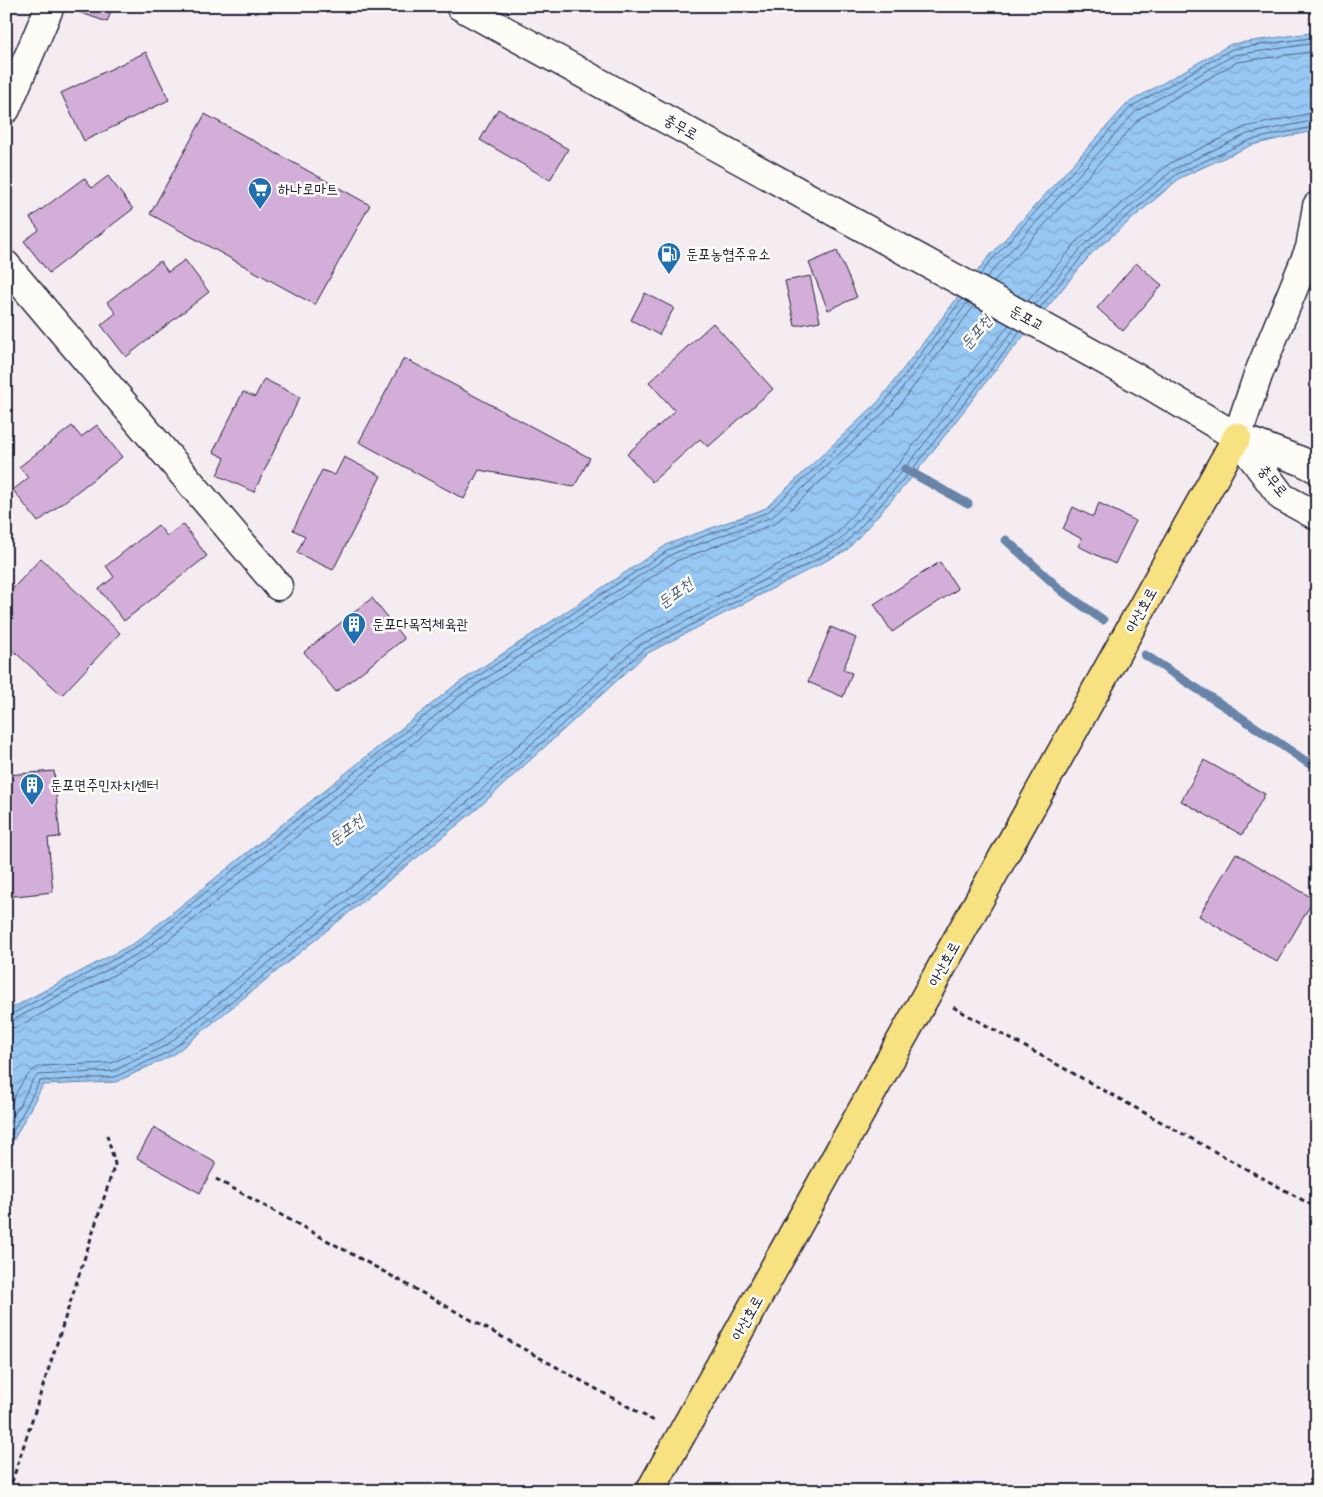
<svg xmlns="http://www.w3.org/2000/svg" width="1323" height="1497" font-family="Sriracha,'Poor Story',sans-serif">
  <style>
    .water { fill: url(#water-waves); stroke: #6885a9 }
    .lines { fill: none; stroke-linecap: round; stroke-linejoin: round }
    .shore { stroke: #516485; stroke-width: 1 }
    .stream { stroke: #6885a9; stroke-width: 9 }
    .building { fill: #d3aed8; stroke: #22223b }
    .minor-casing { stroke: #22223b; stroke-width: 31 }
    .major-casing { stroke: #22223b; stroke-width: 31 }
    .path { stroke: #22223b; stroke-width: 3; stroke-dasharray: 5 4; stroke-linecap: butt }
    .minor { stroke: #fdfcf7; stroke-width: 28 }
    .major { stroke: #f8e181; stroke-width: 28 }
    .labels { text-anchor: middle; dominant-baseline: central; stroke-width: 5; stroke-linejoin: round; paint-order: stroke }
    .street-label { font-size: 15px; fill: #22223b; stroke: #fdfcf7 }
    .poi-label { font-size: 15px; fill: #22223b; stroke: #fdfcf7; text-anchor: start }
    .water-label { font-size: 16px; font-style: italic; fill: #4b5c7b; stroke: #fdfcf7 }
  </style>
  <defs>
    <pattern id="water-waves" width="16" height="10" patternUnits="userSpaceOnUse" patternTransform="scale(1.25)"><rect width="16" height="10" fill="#97c7f3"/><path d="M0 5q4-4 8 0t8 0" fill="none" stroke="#82abd1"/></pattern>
  </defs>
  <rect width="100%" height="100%" fill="#f5ecf1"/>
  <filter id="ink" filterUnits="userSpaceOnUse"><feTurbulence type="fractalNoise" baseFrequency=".02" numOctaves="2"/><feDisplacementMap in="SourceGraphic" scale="10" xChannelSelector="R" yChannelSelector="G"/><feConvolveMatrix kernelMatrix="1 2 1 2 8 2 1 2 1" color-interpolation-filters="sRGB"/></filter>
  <g filter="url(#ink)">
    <path class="water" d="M 1317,32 L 1317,130 L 1252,145 L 1180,178 L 1092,253 L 993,373 L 915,474 L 847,550 L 646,654 L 477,809 L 173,1055 L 116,1082 L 43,1085 L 6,1154 L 6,1011 L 136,942 L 454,686 L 668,544 L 766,508 L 878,402 L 986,260 L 1128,103 L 1231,44 Z"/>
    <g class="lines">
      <path class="shore" d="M 980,275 L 989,263 L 1131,107 L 1232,49 L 1317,37
        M 986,278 L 1135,112 L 1234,55 L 1317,43
        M 993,282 L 1140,118 L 1237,62 L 1317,51
        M 1028,301 L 1079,239 L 1170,163 L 1245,127 L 1317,112
        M 1035,305 L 1084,245 L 1174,169 L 1247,134 L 1317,120
        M 1040,308 L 1088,249 L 1177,174 L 1250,140 L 1317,126
        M 6,1015 L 10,1015 L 139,946 L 457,690 L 670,549 L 768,512 L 882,406 L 962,299
        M 6,1022 L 13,1020 L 143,951 L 461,695 L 672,554 L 772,517 L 886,410 L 968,302
        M 6,1029 L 17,1027 L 147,957 L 465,701 L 676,561 L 776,523 L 892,415 L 974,306
        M 6,1114 C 14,1099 24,1070 42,1066 L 112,1063 L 163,1039 L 465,794 L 635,639 L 835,535 L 900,462 L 1009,325
        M 6,1130 L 33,1080 L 38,1075 L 113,1071 L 167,1045 L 470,800 L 640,645 L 839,541 L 906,467 L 1015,328
        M 6,1144 L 40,1081 L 115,1077 L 170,1051 L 474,805 L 643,650 L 843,546 L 911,471 L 1021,331"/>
      <path class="stream" d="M 905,469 L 968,504
        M 1006,540 L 1062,591 L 1103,620
        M 1145,655 L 1230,710 L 1317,769"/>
    </g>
    <path class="building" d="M 71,6 L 113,6 L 107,22 L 70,9 Z
      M 146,52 L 169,100 L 84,141 L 61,93 Z
      M 498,109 L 568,149 L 550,180 L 480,140 Z
      M 205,114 L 370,205 L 315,305 L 150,214 Z
      M 108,176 L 133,209 L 49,273 L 24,241 L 39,230 L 30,218 L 84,178 L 92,188 Z
      M 837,251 L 857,297 L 828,310 L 809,263 Z
      M 185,260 L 209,292 L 126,357 L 101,325 L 116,313 L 107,302 L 160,261 L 168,272 Z
      M 1136,263 L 1162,285 L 1123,331 L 1097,308 Z
      M 810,276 L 820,321 L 795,326 L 785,281 Z
      M 645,293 L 674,308 L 659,335 L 631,320 Z
      M 713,323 L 773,389 L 708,447 L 700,439 L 652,482 L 627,454 L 675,411 L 649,382 Z
      M 404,358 L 590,458 L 574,487 L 479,470 L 464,499 L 359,442 Z
      M 1317,369 L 1317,390 L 1308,385 Z
      M 264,379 L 300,397 L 254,492 L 217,475 L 225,458 L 213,452 L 243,392 L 255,397 Z
      M 97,425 L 122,457 L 38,522 L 13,490 L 28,478 L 19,467 L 72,426 L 81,437 Z
      M 344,457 L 381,476 L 333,570 L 297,553 L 305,536 L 293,530 L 322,470 L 335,475 Z
      M 1099,503 L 1136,521 L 1115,564 L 1078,546 L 1082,539 L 1063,529 L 1073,507 L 1093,517 Z
      M 183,524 L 207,556 L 124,621 L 99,589 L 114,577 L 106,566 L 158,525 L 167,536 Z
      M 41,558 L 120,633 L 62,695 L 6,644 L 6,596 Z
      M 940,562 L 958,589 L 892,632 L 874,604 Z
      M 372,598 L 404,639 L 336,692 L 304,652 Z
      M 831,627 L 856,638 L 843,670 L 852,673 L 843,697 L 808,682 Z
      M 1204,760 L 1265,794 L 1242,835 L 1181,801 Z
      M 54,771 L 60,837 L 48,838 L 53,892 L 6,897 L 6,775 Z
      M 1236,853 L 1314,899 L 1277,962 L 1199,916 Z
      M 154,1127 L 216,1163 L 200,1193 L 137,1158 Z"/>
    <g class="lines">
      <g class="minor-casing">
        <path id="minor" d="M 460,6 L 1153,387 L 1237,437 L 1301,461 L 1317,469
          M 6,109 L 50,6
          M 6,265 L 278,586
          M 1237,437 L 1258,375 L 1310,248 L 1317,206
          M 1237,437 L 1282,497 L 1317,516"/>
      </g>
      <g class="major-casing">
        <path id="major" d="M 650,1491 L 1237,437"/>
      </g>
      <path class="path" d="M 953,1007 L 1317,1208
        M 216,1179 L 656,1422
        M 9,1491 L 115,1164 L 107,1135"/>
      <use href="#minor" class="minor"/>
      <use href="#major" class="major"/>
    </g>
  </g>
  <defs>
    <g id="supermarket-pin" transform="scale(1.25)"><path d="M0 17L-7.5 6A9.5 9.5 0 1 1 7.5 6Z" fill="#1f6fb2" stroke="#fdfcf7"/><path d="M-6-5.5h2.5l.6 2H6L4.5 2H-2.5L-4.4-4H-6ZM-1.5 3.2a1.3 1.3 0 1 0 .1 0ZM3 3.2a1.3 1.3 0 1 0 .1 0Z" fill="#fff"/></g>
    <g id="fuel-pin" transform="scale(1.25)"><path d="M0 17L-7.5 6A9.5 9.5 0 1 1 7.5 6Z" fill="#1f6fb2" stroke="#fdfcf7"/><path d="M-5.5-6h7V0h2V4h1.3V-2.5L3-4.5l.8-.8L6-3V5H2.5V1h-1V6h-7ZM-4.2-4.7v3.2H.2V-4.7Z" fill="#fff"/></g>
    <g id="building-pin" transform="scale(1.25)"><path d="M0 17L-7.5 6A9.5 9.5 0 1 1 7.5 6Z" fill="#1f6fb2" stroke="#fdfcf7"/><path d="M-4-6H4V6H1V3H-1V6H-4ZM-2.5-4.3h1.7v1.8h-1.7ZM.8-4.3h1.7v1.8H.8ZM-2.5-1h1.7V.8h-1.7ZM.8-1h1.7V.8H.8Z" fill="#fff"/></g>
  </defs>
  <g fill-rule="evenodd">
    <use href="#supermarket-pin" x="260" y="189"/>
    <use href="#fuel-pin" x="669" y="254"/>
    <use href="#building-pin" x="354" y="624"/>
    <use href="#building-pin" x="32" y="785"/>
  </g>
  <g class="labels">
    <g class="street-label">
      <text transform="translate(681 127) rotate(29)">충무로</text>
      <text transform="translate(1027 318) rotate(29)">둔포교</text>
      <text transform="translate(1273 481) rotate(50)">충무로</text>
      <text transform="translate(1141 610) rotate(-61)">아산호로</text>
      <text transform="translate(944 964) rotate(-61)">아산호로</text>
      <text transform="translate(747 1318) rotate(-61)">아산호로</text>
    </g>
    <g class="poi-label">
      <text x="278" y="189">하나로마트</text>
      <text x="686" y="254">둔포농협주유소</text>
      <text x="372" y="624">둔포다목적체육관</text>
      <text x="50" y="785">둔포면주민자치센터</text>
    </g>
    <g class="water-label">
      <text transform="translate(976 332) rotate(-49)">둔포천</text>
      <text transform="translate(675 593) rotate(-36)">둔포천</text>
      <text transform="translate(346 830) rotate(-36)">둔포천</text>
    </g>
  </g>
  <rect width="1323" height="1497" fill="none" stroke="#fdfcf7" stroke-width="25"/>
  <rect x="12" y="12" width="1298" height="1472" fill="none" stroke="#22223b" stroke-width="2" filter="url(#ink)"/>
</svg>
